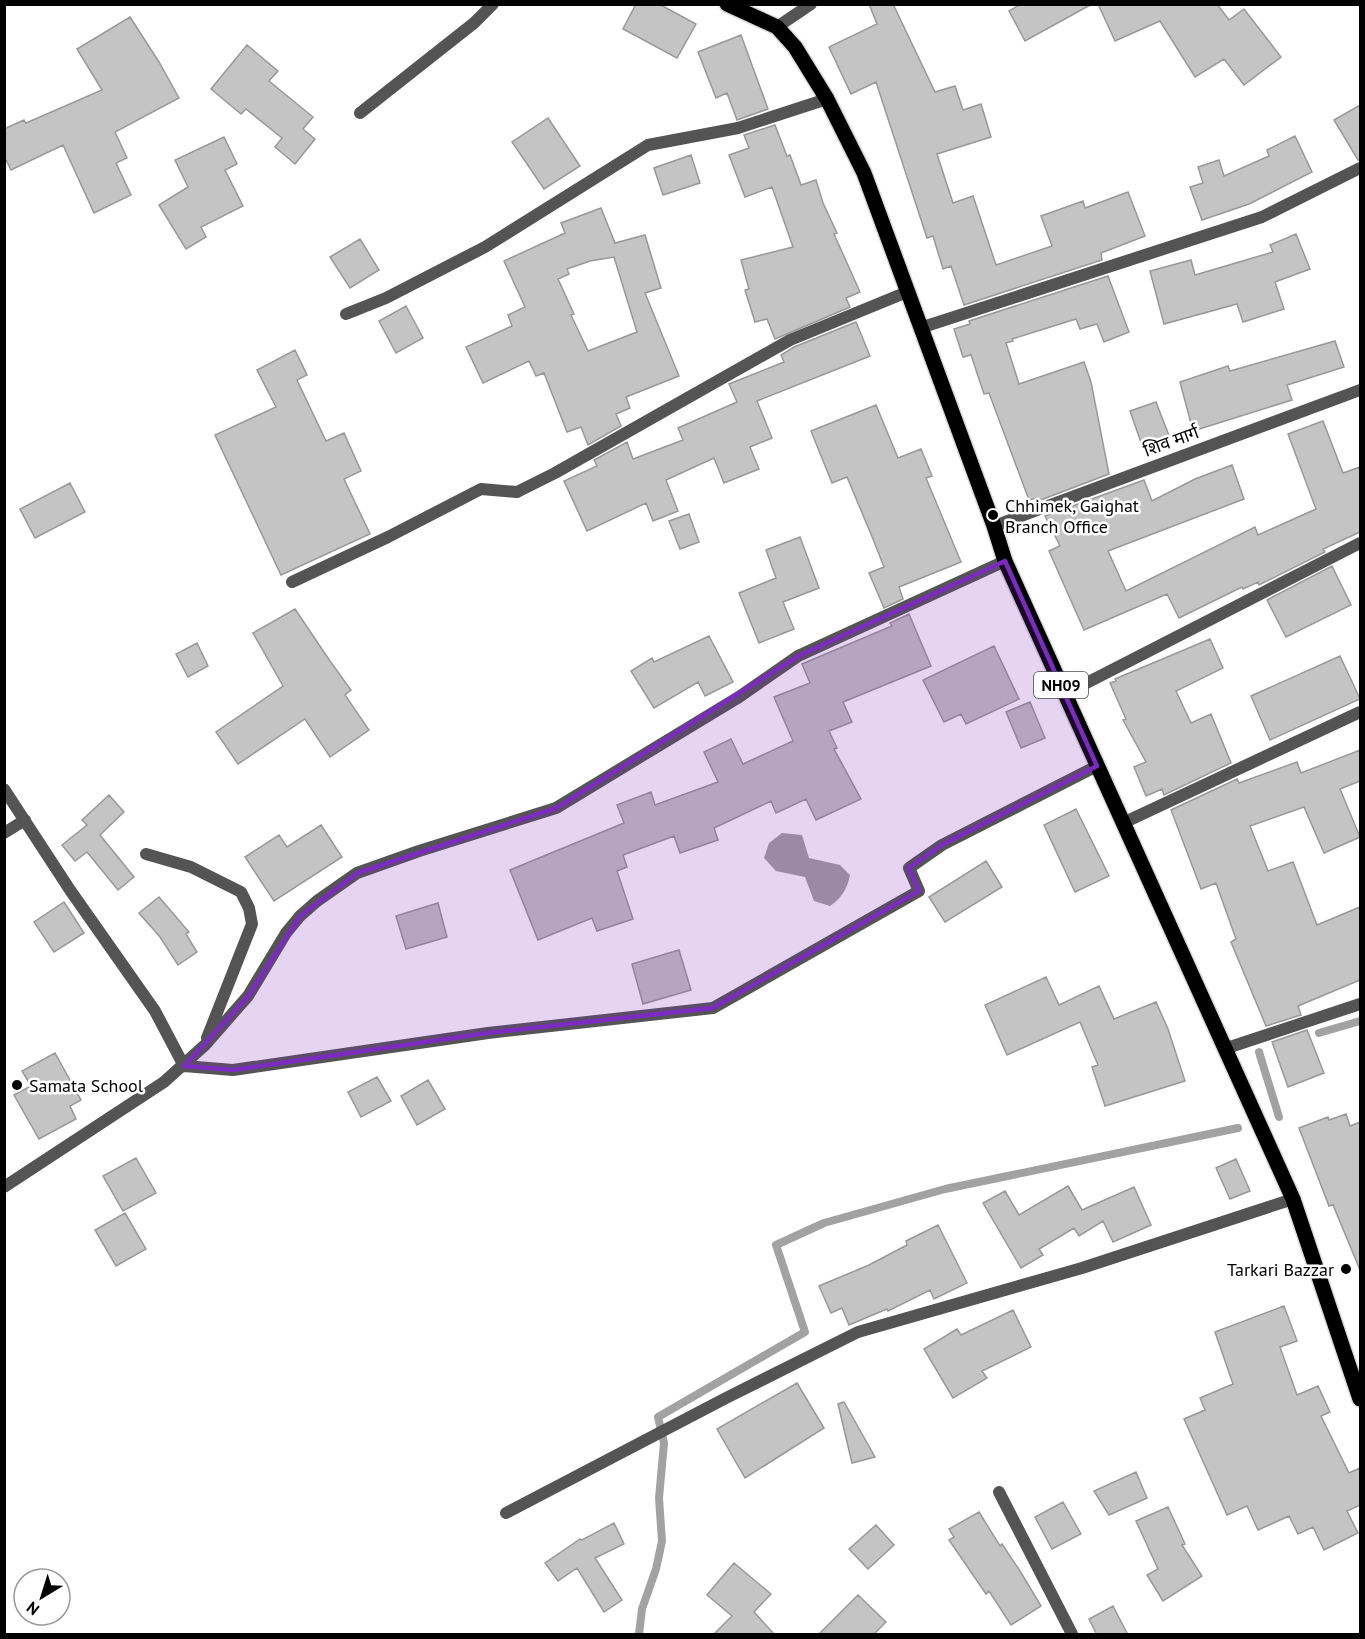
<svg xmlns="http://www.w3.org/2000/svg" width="1365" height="1639" font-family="'PT Sans','Noto Sans Devanagari',sans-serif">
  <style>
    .water { fill: #a2a2a2 }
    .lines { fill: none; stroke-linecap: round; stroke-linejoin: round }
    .stream { stroke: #a2a2a2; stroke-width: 8 }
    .building { fill: #c4c4c4; stroke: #989898; stroke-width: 1.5; fill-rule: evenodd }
    .primary-casing { stroke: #dbdbdb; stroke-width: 18 }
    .lane { stroke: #545454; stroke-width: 12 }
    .street { stroke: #545454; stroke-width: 12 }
    .primary { stroke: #000; stroke-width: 15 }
    .marked { fill: #7b2cbf; fill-opacity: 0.2; stroke: #7b2cbf; stroke-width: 4.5; stroke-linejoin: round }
    .poi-dot { fill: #000; stroke: #fff; stroke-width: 2 }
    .labels { text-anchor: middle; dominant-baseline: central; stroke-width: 5; stroke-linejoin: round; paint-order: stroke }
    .shield { fill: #fff; stroke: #4c4c4c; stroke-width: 1.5 }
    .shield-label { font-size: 16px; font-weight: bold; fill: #000 }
    .street-label { font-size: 18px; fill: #000; stroke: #fff }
    .poi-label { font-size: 18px; fill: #000; stroke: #fff; text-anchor: start }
  </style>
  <rect width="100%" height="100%" fill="#fff"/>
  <path class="water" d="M 782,833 L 802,835 L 809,858 L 840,865 L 850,875 C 847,889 842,898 830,906 L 814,901 L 805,877 L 776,871 L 764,858 L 769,843 Z"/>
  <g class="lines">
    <path class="stream" d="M 1319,1033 L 1360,1021
      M 1259,1052 L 1279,1117
      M 639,1634 L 642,1609 L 656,1569 L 662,1541 L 659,1498 L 664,1443 L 658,1417 L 805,1332 L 776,1245 L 824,1223 L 945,1189 L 1238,1128"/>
  </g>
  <path class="building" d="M 636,4 L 659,4 L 696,24 L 677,58 L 623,29 Z
    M 869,4 L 893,4 L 935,92 L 955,86 L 963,110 L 981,104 L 991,137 L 937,154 L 953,203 L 973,196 L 996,265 L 1052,246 L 1041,216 L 1083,201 L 1085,208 L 1128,192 L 1145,236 L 1101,253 L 1102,260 L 964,305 L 951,266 L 943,269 L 933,236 L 927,238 L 876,82 L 851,94 L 829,47 L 877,24 Z
    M 1021,4 L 1092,4 L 1025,41 L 1009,11 Z
    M 1098,4 L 1217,4 L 1229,20 L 1244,9 L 1281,57 L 1244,85 L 1224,59 L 1195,77 L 1160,21 L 1115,41 Z
    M 130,17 L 159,62 L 179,98 L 115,132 L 127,158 L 116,163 L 131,195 L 94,213 L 63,145 L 11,170 L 4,156 L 4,129 L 24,120 L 26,123 L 102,90 L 77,49 Z
    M 741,35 L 768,109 L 737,120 L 727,93 L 716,98 L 698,52 Z
    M 247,45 L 278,71 L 269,81 L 313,117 L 303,129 L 315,139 L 295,164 L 275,147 L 282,138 L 246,109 L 241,114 L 211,89 Z
    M 1360,105 L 1360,160 L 1358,160 L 1334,120 Z
    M 548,118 L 580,166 L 544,189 L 512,142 Z
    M 775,125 L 787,156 L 790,155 L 801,185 L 816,180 L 823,203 L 837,233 L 834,234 L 860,292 L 846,298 L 850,307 L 775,339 L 767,319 L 755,322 L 745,290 L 749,289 L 741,260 L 793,247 L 772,187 L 745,197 L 729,155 L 749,148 L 744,135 Z
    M 1295,136 L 1312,172 L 1249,204 L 1202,220 L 1190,187 L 1203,183 L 1198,167 L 1219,160 L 1224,176 L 1269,156 L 1267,150 Z
    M 224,137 L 237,164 L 225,170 L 243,206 L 201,227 L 206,237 L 186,249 L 159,205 L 188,187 L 175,160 Z
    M 691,155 L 700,183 L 663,195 L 654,168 Z
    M 601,208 L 615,243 L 645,235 L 661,288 L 645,293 L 679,376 L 626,397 L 630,408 L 616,414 L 621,426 L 588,445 L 581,427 L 567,432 L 544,373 L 536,376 L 529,361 L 483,383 L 466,347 L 512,326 L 508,315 L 525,307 L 504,261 L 565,233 L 561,223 ZM 614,257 L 637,332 L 588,351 L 571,315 L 574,314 L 558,279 L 569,274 L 567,269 L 590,261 Z
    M 1296,234 L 1310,269 L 1275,282 L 1284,309 L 1243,322 L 1237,304 L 1164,324 L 1150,271 L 1191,260 L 1195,275 L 1273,252 L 1270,245 Z
    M 360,239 L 379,270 L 350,288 L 330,257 Z
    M 1108,276 L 1129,332 L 1104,342 L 1097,324 L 1080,329 L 1076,319 L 1012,339 L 1013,341 L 1006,343 L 1019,384 L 1084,362 L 1091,382 L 1109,474 L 1038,501 L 1036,498 L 1029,500 L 989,393 L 984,394 L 971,355 L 963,357 L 954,329 L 970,324 L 969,321 Z
    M 406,306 L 423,338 L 396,353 L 379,321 Z
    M 856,322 L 870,356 L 757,401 L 772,438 L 750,447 L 759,469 L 724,483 L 714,458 L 666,480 L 678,511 L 653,521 L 646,503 L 587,531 L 564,481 L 597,466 L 594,460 L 627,442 L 633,459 L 683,440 L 678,428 L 737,402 L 729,384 L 784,362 L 781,355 L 794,347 Z
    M 1335,341 L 1344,367 L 1287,385 L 1292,400 L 1193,431 L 1180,382 L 1228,366 L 1230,371 Z
    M 295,350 L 307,375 L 297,380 L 326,441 L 344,433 L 361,471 L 344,479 L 370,534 L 281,575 L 215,435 L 276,407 L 257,370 Z
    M 1156,402 L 1170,438 L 1143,448 L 1130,411 Z
    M 876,405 L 898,458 L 921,449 L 932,476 L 926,478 L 961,562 L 899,587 L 903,599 L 884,608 L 869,573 L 884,567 L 873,539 L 847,477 L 832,483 L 811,431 Z
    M 1323,421 L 1343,473 L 1360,467 L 1360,532 L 1323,549 L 1325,552 L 1259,585 L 1258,582 L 1243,589 L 1242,587 L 1179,618 L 1167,594 L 1084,630 L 1049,551 L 1060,546 L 1045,516 L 1144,480 L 1152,501 L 1195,479 L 1232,465 L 1244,499 L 1108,551 L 1126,591 L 1255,527 L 1258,535 L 1316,509 L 1288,434 Z
    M 70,483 L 85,512 L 35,538 L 20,509 Z
    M 689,514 L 699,542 L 680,549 L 669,521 Z
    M 800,537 L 819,588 L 783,602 L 794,629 L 759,643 L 739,593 L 776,578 L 766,550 Z
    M 1332,566 L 1351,605 L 1286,637 L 1267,600 Z
    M 295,609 L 330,661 L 351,690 L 345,695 L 369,730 L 330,757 L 305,719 L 238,764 L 216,732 L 283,686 L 253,633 Z
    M 909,614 L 931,666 L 843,702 L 852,722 L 829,731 L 837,748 L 834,749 L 861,799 L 816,820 L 806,799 L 776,813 L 771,801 L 714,828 L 718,840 L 680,853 L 674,836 L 623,855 L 627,867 L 617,871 L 633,919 L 597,931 L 592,918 L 538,940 L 510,870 L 624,823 L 617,805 L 651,792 L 655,805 L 718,782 L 704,752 L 731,739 L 743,764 L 793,741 L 774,697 L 810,683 L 802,664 L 892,626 L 890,623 Z
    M 709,636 L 733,682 L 705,696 L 698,682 L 654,708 L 631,671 L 652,658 L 654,662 Z
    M 1210,639 L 1223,668 L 1176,691 L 1191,723 L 1211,714 L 1231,763 L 1164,795 L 1162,789 L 1146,796 L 1134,767 L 1146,762 L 1123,720 L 1126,719 L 1110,683 L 1116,681 L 1115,679 Z
    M 197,643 L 208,666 L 188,677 L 176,654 Z
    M 994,646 L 1019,699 L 966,724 L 961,714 L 944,722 L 923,680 Z
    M 1340,656 L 1360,699 L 1270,740 L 1251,696 Z
    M 1030,702 L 1045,738 L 1021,748 L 1006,712 Z
    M 1360,750 L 1360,781 L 1340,789 L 1360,837 L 1324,853 L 1304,807 L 1250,826 L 1268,871 L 1293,862 L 1317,925 L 1360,907 L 1360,980 L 1298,1006 L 1301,1015 L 1266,1026 L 1231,942 L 1236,939 L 1216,883 L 1201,889 L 1171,810 L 1237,779 L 1239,783 L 1297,762 L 1301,773 Z
    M 109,795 L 124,812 L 100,835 L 134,877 L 118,890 L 87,852 L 75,861 L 62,845 L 87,825 L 82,820 Z
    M 1076,809 L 1109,876 L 1075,892 L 1044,825 Z
    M 321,825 L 342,857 L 274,901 L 245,857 L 279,835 L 287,847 Z
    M 986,861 L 1002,887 L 945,922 L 929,897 Z
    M 159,897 L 189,932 L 186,934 L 197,952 L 178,965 L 160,937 L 139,913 Z
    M 64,902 L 84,933 L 54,952 L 34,922 Z
    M 438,903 L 447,937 L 406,949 L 396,916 Z
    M 679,950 L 691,990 L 643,1004 L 632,964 Z
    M 1046,977 L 1059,1005 L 1099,986 L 1114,1019 L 1156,1002 L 1168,1029 L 1185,1081 L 1105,1106 L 1092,1067 L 1098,1065 L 1080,1022 L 1007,1055 L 985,1005 Z
    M 1307,1030 L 1324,1073 L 1288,1087 L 1272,1042 Z
    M 55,1053 L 81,1100 L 70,1106 L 76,1119 L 39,1139 L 14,1095 L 31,1086 L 22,1071 Z
    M 377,1077 L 391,1101 L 361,1117 L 348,1092 Z
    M 428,1080 L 445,1109 L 417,1125 L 401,1096 Z
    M 1346,1114 L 1350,1126 L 1360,1122 L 1360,1270 L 1333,1205 L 1329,1206 L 1299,1128 L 1328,1117 L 1329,1120 Z
    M 136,1158 L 156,1193 L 123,1211 L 103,1176 Z
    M 1236,1159 L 1250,1191 L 1230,1199 L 1216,1168 Z
    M 1068,1186 L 1082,1210 L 1134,1187 L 1151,1225 L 1113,1242 L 1103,1221 L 1079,1236 L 1074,1228 L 1039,1249 L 1043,1255 L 1021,1268 L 983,1203 L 1005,1191 L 1019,1215 Z
    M 125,1213 L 146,1249 L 116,1266 L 95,1230 Z
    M 938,1225 L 967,1283 L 934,1299 L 930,1290 L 888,1311 L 887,1309 L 849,1325 L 842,1308 L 831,1313 L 819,1286 L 869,1265 L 907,1245 L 906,1241 Z
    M 1284,1306 L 1297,1341 L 1280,1347 L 1297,1395 L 1318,1386 L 1330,1412 L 1321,1416 L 1349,1473 L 1360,1468 L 1360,1505 L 1347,1511 L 1358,1533 L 1324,1550 L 1313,1527 L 1298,1534 L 1289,1516 L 1258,1530 L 1247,1506 L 1227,1515 L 1184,1419 L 1205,1410 L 1200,1398 L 1233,1384 L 1215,1332 Z
    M 1013,1310 L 1031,1347 L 982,1371 L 987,1378 L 953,1398 L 924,1349 L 957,1329 L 961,1335 Z
    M 797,1383 L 824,1428 L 745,1478 L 717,1429 Z
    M 844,1402 L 875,1457 L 852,1463 L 838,1404 Z
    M 1136,1472 L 1147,1498 L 1109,1515 L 1094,1491 Z
    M 1063,1502 L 1081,1534 L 1052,1549 L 1035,1517 Z
    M 1168,1507 L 1185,1544 L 1182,1545 L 1202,1576 L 1163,1601 L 1147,1575 L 1158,1569 L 1136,1521 Z
    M 979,1512 L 1000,1546 L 1002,1544 L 1020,1571 L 1041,1606 L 1011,1625 L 989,1591 L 986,1594 L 949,1540 L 954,1537 L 949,1529 Z
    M 614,1523 L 624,1544 L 595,1558 L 622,1600 L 604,1612 L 577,1568 L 558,1581 L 545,1563 L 580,1539 L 582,1540 Z
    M 876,1525 L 894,1545 L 868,1569 L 849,1549 Z
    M 734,1563 L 771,1594 L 754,1612 L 775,1635 L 713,1635 L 732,1616 L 707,1595 Z
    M 858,1595 L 886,1622 L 873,1635 L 818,1635 Z
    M 1113,1606 L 1128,1635 L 1097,1635 L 1089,1619 Z"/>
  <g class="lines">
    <g class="primary-casing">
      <path id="primary" d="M 727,4 L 777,27 L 795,47 L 827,99 L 864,173 L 994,526 L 1005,561 L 1293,1199 L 1360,1399"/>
    </g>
    <path class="lane" d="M 346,314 L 386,298 L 485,247 L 648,145 L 738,128 L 827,99
      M 292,582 L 388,537 L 481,489 L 517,492"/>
    <path class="street" d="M 777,27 L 811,4
      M 360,113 L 474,23 L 493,4
      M 920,328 L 1262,217 L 1360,168
      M 517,492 L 555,473 L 790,340 L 907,292
      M 994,526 L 1360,390
      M 1065,694 L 1360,543
      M 4,789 L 70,890 L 155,1011 L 184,1066 L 233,1070 L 488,1033 L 713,1008 L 919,891 L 909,868 L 942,845 L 1097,766
      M 1123,823 L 1360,712
      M 4,833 L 25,820
      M 146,854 L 191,867 L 241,892 L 249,908 L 252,924 L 207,1038
      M 1224,1049 L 1360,1004
      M 4,1187 L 164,1082 L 205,1045 L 248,996 L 286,933 L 300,916 L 317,901 L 357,873 L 419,851 L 556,808 L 739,697 L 798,656 L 1005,561
      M 999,1492 L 1072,1634
      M 506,1513 L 726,1398 L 858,1332 L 1082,1268 L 1293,1199"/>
    <use href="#primary" class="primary"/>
  </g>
  <path class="marked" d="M 1005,561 L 1097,766 L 942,845 L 909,868 L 919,891 L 713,1008 L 488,1033 L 233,1070 L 184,1066 L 248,996 L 300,916 L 357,873 L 556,808 L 798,656 Z"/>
  <g class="poi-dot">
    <circle cx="993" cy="515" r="6"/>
    <circle cx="17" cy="1085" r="6"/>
    <circle cx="1346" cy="1269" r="6"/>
  </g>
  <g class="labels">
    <rect class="shield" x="1034" y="672" width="54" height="26" rx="4.5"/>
    <g class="shield-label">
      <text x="1061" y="685">NH09</text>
    </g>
    <g class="street-label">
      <text transform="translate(1171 441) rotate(-20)">शिव मार्ग</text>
    </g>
    <g class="poi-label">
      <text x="1005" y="505">Chhimek, Gaighat<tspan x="1005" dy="21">Branch Office</tspan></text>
      <text x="29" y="1085">Samata School</text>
      <text x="1334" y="1269" text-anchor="end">Tarkari Bazzar</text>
    </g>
  </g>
  <rect width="1365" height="1639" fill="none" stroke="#000000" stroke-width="12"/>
  <g transform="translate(42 1597) rotate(218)"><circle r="28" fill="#ffffff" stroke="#999999" stroke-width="1.5"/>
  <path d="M0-4.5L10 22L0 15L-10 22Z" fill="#000000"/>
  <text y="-9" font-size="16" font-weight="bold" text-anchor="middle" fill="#000000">N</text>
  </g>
</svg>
